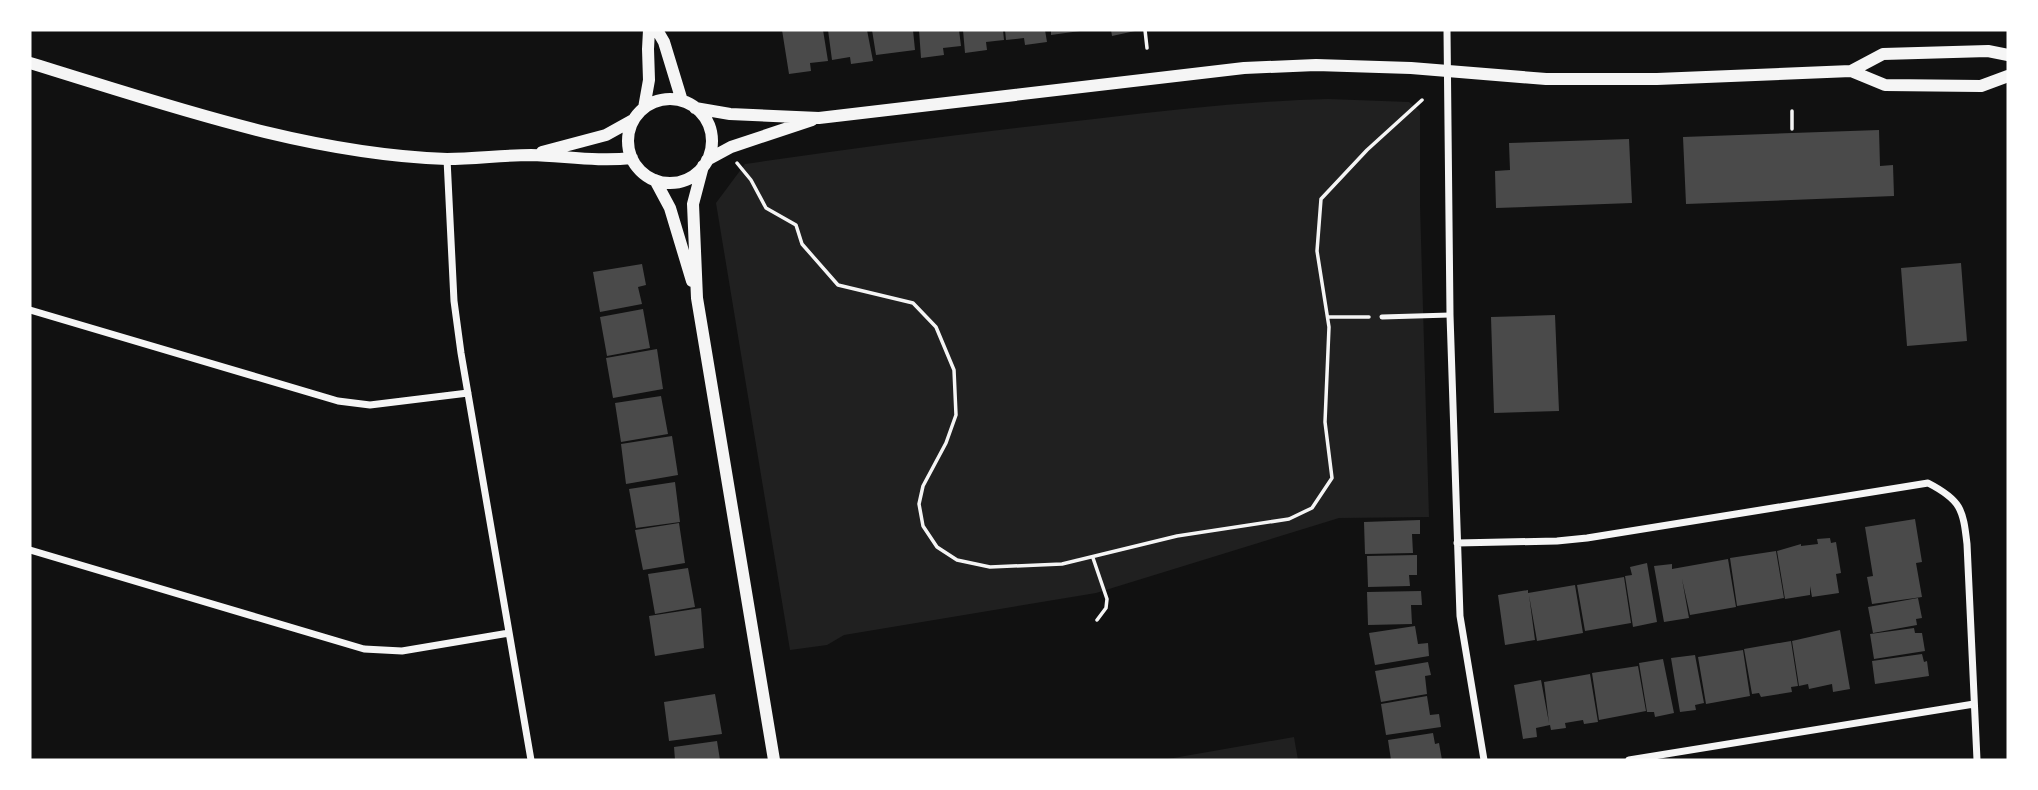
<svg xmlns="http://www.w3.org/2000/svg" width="2038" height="790" font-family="'Archivo Narrow',sans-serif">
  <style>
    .green { fill: #202020 }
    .building { fill: #4a4a4a }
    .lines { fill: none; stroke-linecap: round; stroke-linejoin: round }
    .path { stroke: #f5f5f5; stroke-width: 3.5 }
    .service { stroke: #f5f5f5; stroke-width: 5 }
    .minor { stroke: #f5f5f5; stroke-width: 7 }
    .tertiary { stroke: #f5f5f5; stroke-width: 12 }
  </style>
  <rect width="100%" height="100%" fill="#111"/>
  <path class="green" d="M 1328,99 L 1409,102 L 1420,111 L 1420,205 L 1429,517 L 1339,518 L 1096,593 L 844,635 L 827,645 L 790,650 L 716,203 L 745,164 C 861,147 978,132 1094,119 C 1172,110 1250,101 1328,99 Z
    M 1294,737 L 1298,760 L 1162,760 Z"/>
  <path class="building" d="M 782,30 L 823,30 L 828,61 L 810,63 L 811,71 L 789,74 Z
    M 828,30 L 867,30 L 873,61 L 851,64 L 850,57 L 832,60 Z
    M 872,30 L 913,30 L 915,50 L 876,55 Z
    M 919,30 L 959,30 L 961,46 L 943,48 L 944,55 L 921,58 Z
    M 963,30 L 1003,30 L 1004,40 L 986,42 L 987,50 L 965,53 Z
    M 1005,30 L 1045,30 L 1047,42 L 1025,45 L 1024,38 L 1006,40 Z
    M 1051,30 L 1080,30 L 1080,31 L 1051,35 Z
    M 1111,30 L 1135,30 L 1135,31 L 1112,36 Z
    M 1879,130 L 1880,166 L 1893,165 L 1894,196 L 1686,204 L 1683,137 Z
    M 1629,139 L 1632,203 L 1496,208 L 1495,171 L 1510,170 L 1509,143 Z
    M 1961,263 L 1967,341 L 1907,346 L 1901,268 Z
    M 642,264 L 646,285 L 638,287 L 642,304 L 600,312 L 593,272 Z
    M 643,309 L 650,348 L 607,356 L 600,317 Z
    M 1555,315 L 1559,411 L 1494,413 L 1491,317 Z
    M 657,349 L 663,389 L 613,398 L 606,358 Z
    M 661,396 L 668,434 L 621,442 L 615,403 Z
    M 672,436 L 678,475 L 626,484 L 621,444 Z
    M 675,482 L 680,522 L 636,528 L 629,489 Z
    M 1915,519 L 1922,562 L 1916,563 L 1922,597 L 1872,604 L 1867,577 L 1873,576 L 1865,527 Z
    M 1420,520 L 1420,534 L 1412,534 L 1413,553 L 1365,554 L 1364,522 Z
    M 679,523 L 685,563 L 643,570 L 635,530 Z
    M 1830,538 L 1831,543 L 1836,542 L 1841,573 L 1836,574 L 1839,593 L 1812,597 L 1810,586 L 1810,595 L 1785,599 L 1777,551 L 1801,544 L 1801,546 L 1818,544 L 1817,539 Z
    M 1776,551 L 1784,598 L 1737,606 L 1730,558 Z
    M 1417,555 L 1417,575 L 1409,575 L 1410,586 L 1368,587 L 1367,556 Z
    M 1728,559 L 1736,607 L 1690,615 L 1682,579 L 1689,618 L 1664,622 L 1654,566 L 1672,564 L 1672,569 Z
    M 1647,563 L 1657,622 L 1633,627 L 1625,576 L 1632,575 L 1630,567 Z
    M 688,568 L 695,607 L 655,614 L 648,574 Z
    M 1624,577 L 1631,623 L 1585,631 L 1577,585 Z
    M 1575,585 L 1583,633 L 1537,641 L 1529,595 L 1535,640 L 1505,645 L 1498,595 L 1528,590 L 1528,593 Z
    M 1421,591 L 1422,605 L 1411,605 L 1412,624 L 1368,625 L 1367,592 Z
    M 1918,598 L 1922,618 L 1916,619 L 1917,625 L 1873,633 L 1868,607 Z
    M 701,608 L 704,648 L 655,656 L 649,616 Z
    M 1415,626 L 1418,644 L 1428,643 L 1429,656 L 1375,665 L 1369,633 Z
    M 1914,628 L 1915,633 L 1922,633 L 1925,651 L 1874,659 L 1870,634 Z
    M 1840,630 L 1850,689 L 1833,692 L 1832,684 L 1809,689 L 1808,684 L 1799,686 L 1792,641 Z
    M 1791,641 L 1798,686 L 1791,687 L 1792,692 L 1761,697 L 1759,693 L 1752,694 L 1744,649 Z
    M 1743,650 L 1750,696 L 1706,704 L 1698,657 Z
    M 1922,654 L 1924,662 L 1927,661 L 1929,676 L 1875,684 L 1872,661 Z
    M 1695,655 L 1704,703 L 1695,705 L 1696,710 L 1680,712 L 1671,658 Z
    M 1663,659 L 1674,713 L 1655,717 L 1654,712 L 1647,712 L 1639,663 Z
    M 1428,662 L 1431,675 L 1425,676 L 1427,694 L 1381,702 L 1375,671 Z
    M 1638,666 L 1646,711 L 1599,720 L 1592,673 Z
    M 1590,674 L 1598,722 L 1584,724 L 1583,720 L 1565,723 L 1566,728 L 1551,730 L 1550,725 L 1536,728 L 1537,737 L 1523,739 L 1514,685 L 1541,680 L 1549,723 L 1544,682 Z
    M 715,694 L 722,734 L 669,741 L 664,702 Z
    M 1427,696 L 1430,715 L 1439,714 L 1441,727 L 1386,735 L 1381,704 Z
    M 1433,733 L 1435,744 L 1439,743 L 1442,760 L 1391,760 L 1388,740 Z
    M 717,741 L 720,760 L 675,760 L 674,747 Z"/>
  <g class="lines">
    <path class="path" d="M 1145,30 L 1147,48
      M 1792,129 L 1792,111
      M 737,163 L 751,180 L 766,208 L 796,225 L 802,244 L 838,285 L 913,303 L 936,327 L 954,370 L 956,415 L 946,443 L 923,486 L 919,504 L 923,526 L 937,547 L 957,560 L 990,567 L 1062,564 L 1177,536 L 1289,519 L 1312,508 L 1332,478 L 1325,422 L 1329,327 L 1317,251 L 1321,199 L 1367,150 L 1422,100
      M 1328,317 L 1369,317
      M 1093,558 L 1107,599 L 1106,608 L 1097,620"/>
    <path class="service" d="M 1382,317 L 1450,315"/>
    <path class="minor" d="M 1447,30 L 1450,315 L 1460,616 L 1484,760
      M 447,159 L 454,301 L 461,353 L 531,760
      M 30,310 L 338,401 L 370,405 L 468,393
      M 1457,543 L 1557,541 L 1587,538 L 1928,483 C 1961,500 1963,509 1967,544 L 1977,760
      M 30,550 L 364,649 L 402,651 L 509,633
      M 1629,760 L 1974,704"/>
    <path class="tertiary" d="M 657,30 L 664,42 L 682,101
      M 30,63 C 165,104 304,154 447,159 C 475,159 503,155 531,155 C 565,156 598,162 632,158
      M 1851,71 L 1885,85 L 1981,86 L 2008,76
      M628 141a42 42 0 1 1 84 0a42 42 0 1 1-84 0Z
      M 644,108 L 649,80 L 648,49 L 649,30
      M 695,108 L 730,114 L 819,118 L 1244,68 L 1316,65 L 1411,68 L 1546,79 L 1657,79 L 1851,71 L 1883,54 L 1988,51 L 2008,55
      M 542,152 L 606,135 L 633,120
      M 707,160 L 731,147 L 812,120
      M 703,166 L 693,204 L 697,298 L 774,760
      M 655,180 L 670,208 L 692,281"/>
  </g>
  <rect width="2038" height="790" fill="none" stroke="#ffffff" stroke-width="63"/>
</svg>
